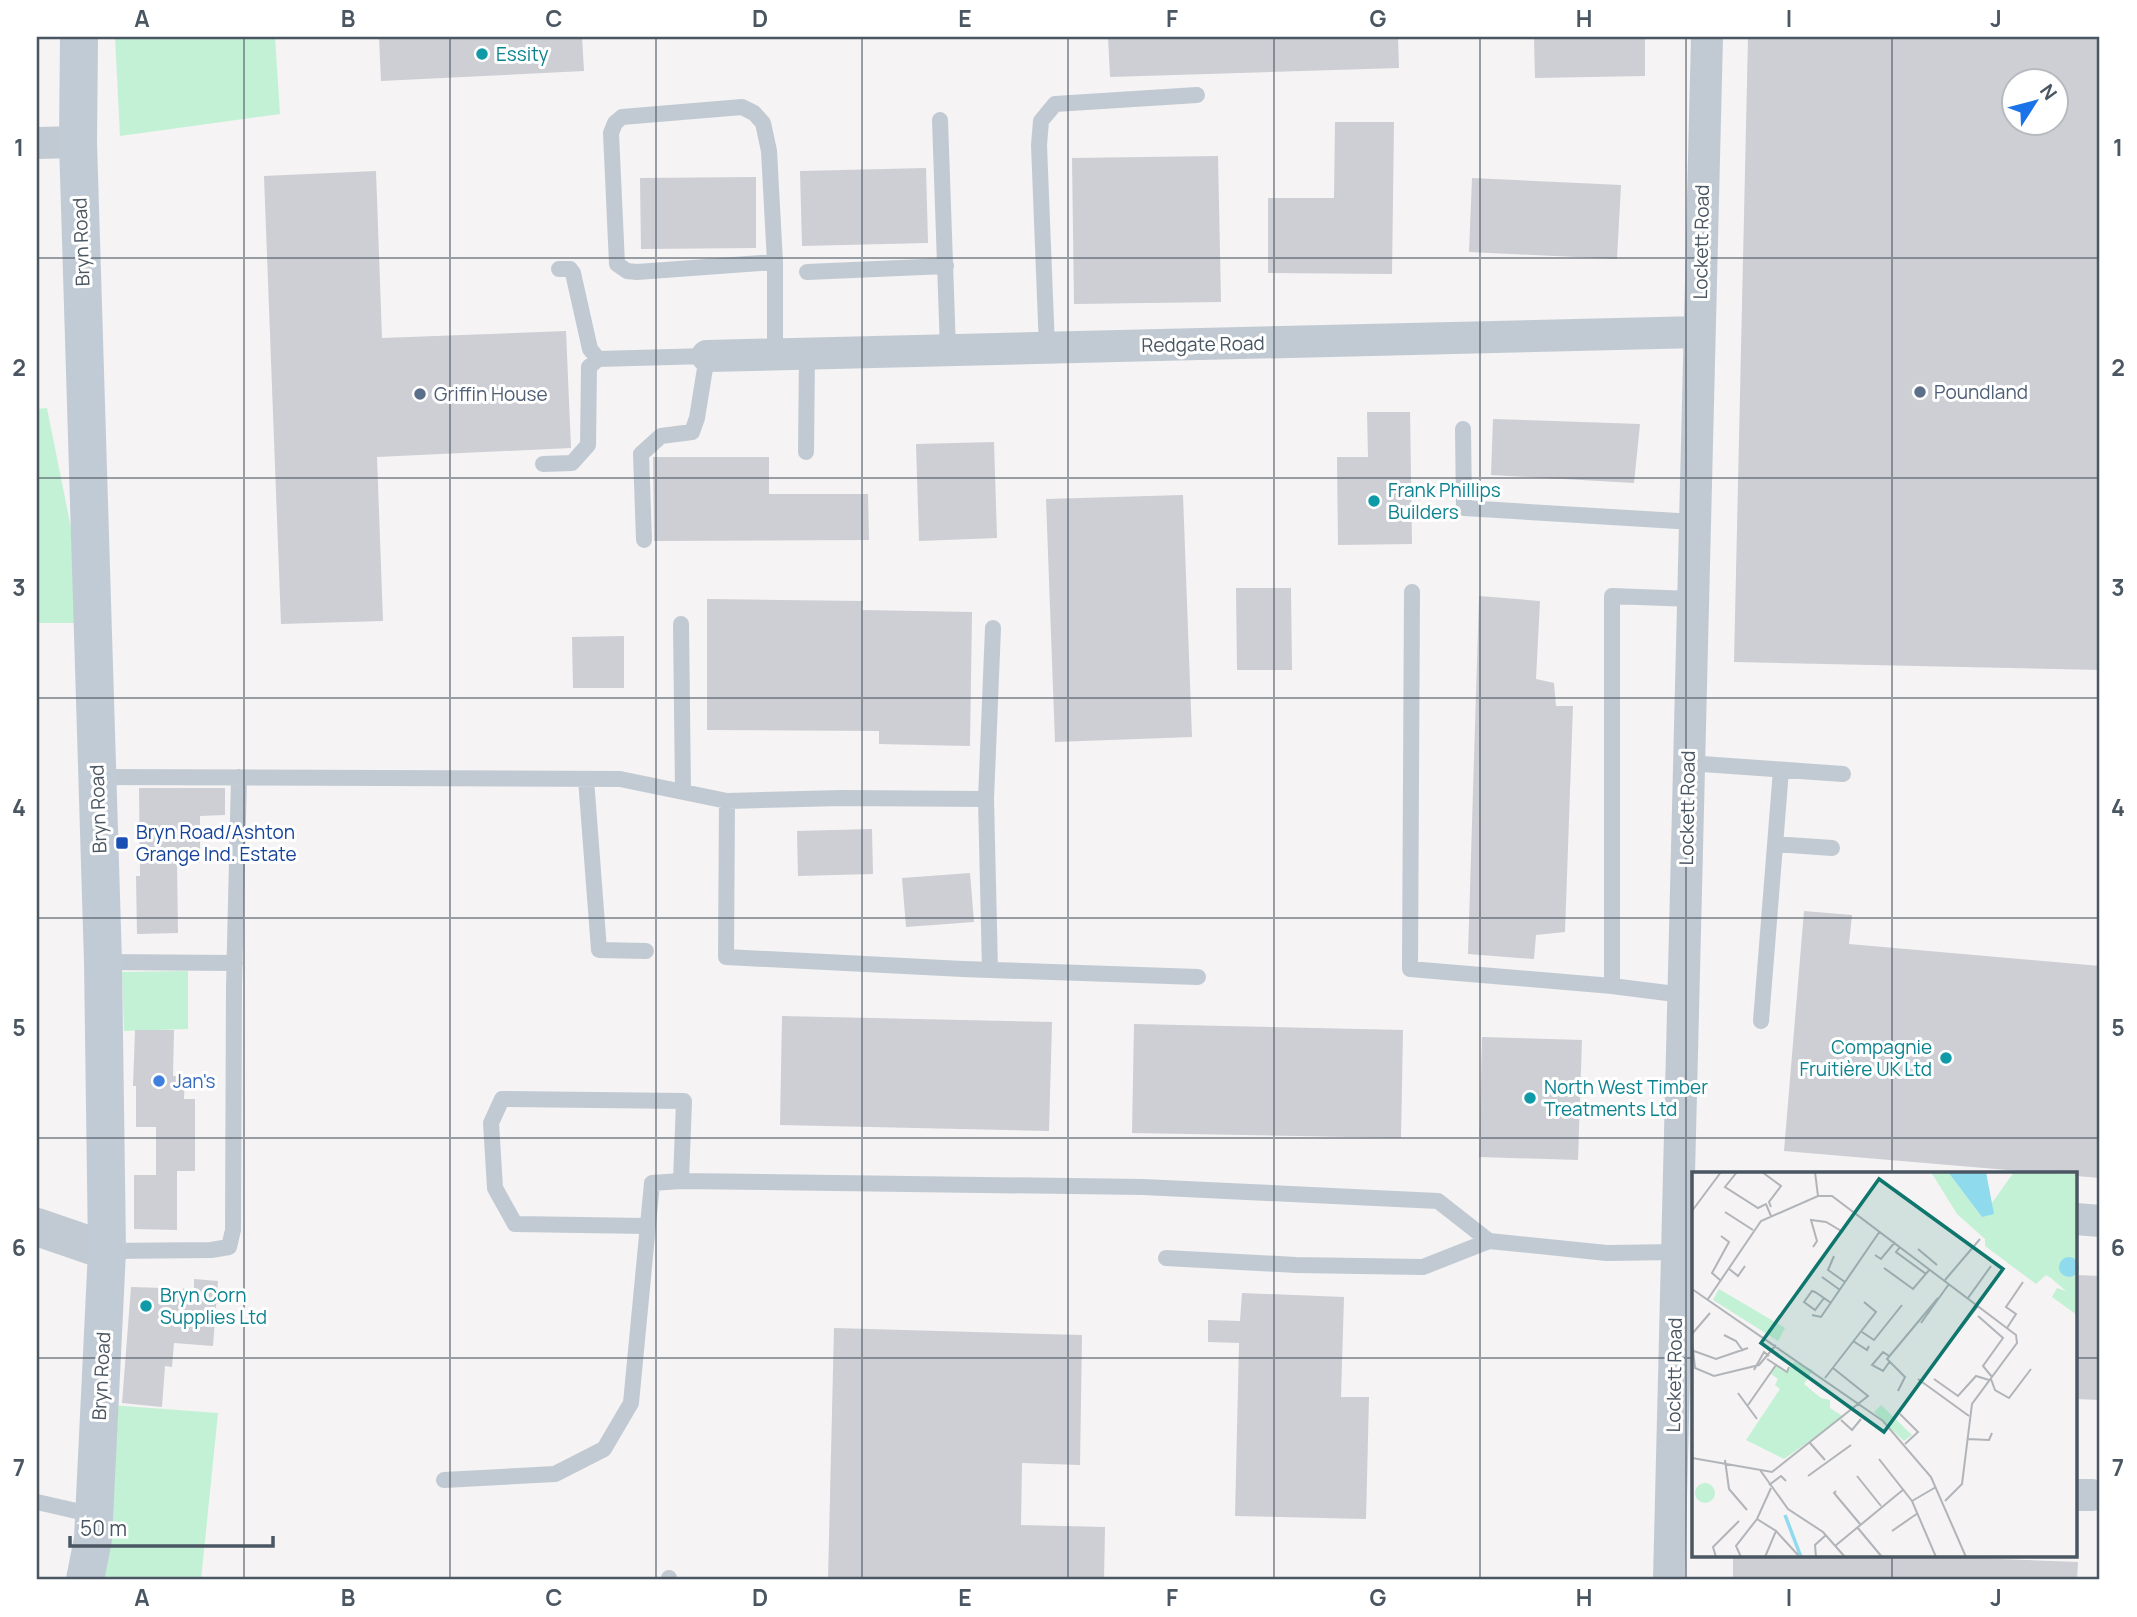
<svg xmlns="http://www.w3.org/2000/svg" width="2137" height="1617" font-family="Manrope,sans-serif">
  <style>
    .green { fill: #c3f1d5 }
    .building { fill: #cdcfd5; fill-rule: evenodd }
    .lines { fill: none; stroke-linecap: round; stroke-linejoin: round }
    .service { stroke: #c1cad2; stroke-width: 16 }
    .minor { stroke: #c1cad2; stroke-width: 32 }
    .tertiary { stroke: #c1cad2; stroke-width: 38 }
    .secondary { stroke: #c1cbd6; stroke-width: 38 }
    .grid { fill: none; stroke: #4a5661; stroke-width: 2; stroke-opacity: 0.55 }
    .culture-dot { fill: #0f9aa8; stroke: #fff; stroke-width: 2.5 }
    .service-dot { fill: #5c6f8a; stroke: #fff; stroke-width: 2.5 }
    .transit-dot { fill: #1a4fb4; stroke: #fff; stroke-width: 2.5 }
    .shop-dot { fill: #3f7fe0; stroke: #fff; stroke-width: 2.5 }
    .labels { text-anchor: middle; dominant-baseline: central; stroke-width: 6; stroke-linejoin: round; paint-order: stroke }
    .culture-label { font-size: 19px; fill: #0d838f; stroke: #fff; text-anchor: start }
    .street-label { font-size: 19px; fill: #4a5661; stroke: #fff }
    .service-label { font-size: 19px; fill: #4e5e75; stroke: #fff; text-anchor: start }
    .transit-label { font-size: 19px; fill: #164399; stroke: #fff; text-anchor: start }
    .shop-label { font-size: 19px; fill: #366cbe; stroke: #fff; text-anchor: start }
    .inset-river { fill: none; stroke: #90daee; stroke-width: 3.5 }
    .inset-road { fill: none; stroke: #b1b4b9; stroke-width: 2 }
    .view { fill: #0f766e; fill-opacity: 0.15; stroke: #0f766e; stroke-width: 3.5 }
    .inset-edge { fill: none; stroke: #4a5661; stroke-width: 3.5 }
    .neatline { fill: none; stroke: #4a5661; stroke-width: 2.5 }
    .grid-label { font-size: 23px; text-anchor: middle; font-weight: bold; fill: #4a5661 }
  </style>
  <rect width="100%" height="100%" fill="#f5f3f3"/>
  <path class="green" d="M 115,37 L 275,37 L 280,114 L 120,136 Z
    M 47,408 L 90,623 L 37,623 L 37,409 Z
    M 188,971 L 188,1029 L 124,1031 L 122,972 Z
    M 110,1405 L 218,1413 L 201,1580 L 89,1580 Z"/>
  <path class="building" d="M 379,37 L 582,37 L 584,71 L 381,81 Z
    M 1108,37 L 1398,37 L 1399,68 L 1110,77 Z
    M 1534,37 L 1645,37 L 1645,76 L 1535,78 Z
    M 1748,37 L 2100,37 L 2100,670 L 1734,662 ZM 2014,80 L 2056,80 L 2056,122 L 2014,122 Z
    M 1335,122 L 1394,122 L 1392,274 L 1268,273 L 1268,198 L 1334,198 Z
    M 1218,156 L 1221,302 L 1074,304 L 1072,158 Z
    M 926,168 L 928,243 L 802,246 L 800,171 Z
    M 376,171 L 382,338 L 566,331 L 571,448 L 377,457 L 383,621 L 281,624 L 264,176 Z
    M 756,177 L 756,248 L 641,249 L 640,178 Z
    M 1472,178 L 1621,185 L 1617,259 L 1469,252 Z
    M 1367,412 L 1410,412 L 1412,544 L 1338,545 L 1337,457 L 1368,457 Z
    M 1493,419 L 1640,424 L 1634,483 L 1491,475 Z
    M 994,442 L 997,538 L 919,541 L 916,444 Z
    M 653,457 L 769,457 L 769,494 L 868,494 L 869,540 L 654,541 Z
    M 1183,495 L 1192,737 L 1055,742 L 1046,499 Z
    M 1236,588 L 1291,588 L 1292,670 L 1237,670 Z
    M 1479,596 L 1540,601 L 1536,679 L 1554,683 L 1556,706 L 1573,706 L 1565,932 L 1536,935 L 1534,959 L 1468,954 Z
    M 707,599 L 863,601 L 862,610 L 972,612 L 970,746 L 879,744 L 879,731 L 707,730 Z
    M 624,636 L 624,688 L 573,688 L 572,637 Z
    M 139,788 L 225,788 L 225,815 L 200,816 L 200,863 L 177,863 L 178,933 L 137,934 L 136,876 L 140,876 Z
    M 872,829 L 873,874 L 798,876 L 797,831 Z
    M 970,873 L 974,922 L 906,927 L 902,878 Z
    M 1804,911 L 1852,915 L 1849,944 L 2100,966 L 2100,1178 L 2076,1176 L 2076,1174 L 2054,1174 L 1784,1151 Z
    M 782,1016 L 1052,1022 L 1049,1131 L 780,1125 Z
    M 1134,1024 L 1403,1030 L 1401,1138 L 1132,1133 Z
    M 135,1030 L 174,1030 L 173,1076 L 185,1076 L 184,1099 L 195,1099 L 195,1171 L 177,1171 L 177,1230 L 134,1229 L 134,1175 L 156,1175 L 156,1127 L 136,1127 L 136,1086 L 133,1086 Z
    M 1482,1037 L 1582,1040 L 1578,1160 L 1479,1157 Z
    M 2076,1275 L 2100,1276 L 2100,1400 L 2076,1399 Z
    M 194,1279 L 218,1281 L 213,1346 L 174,1343 L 172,1367 L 165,1366 L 162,1407 L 122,1403 L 131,1287 L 194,1289 Z
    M 1242,1293 L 1344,1297 L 1341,1397 L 1369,1397 L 1366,1519 L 1235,1516 L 1239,1343 L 1208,1342 L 1208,1320 L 1240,1321 Z
    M 834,1328 L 1082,1335 L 1080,1465 L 1022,1463 L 1021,1525 L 1105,1527 L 1104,1580 L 828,1580 Z
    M 1733,1556 L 1917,1556 L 2078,1562 L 2077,1580 L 1733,1580 Z"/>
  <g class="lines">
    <path class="service" d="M 940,120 L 948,350
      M 775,262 L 637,272 L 627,271 L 617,264 L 611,133 L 615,123 L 622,117 L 742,107 L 754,113 L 763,123 L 769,151 L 775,262 L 775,354
      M 559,269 L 570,269 L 573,273 L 590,349 L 598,359 L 707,356 L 697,418 L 692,432 L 661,436 L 641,454 L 644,540
      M 807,272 L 946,266
      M 1047,348 L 1039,145 L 1041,121 L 1055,104 L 1197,95
      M 1463,429 L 1464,508 L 1694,522
      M 806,452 L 807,354
      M 543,464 L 572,463 L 588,445 L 589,367 L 598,359
      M 1412,592 L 1410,969 L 1612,986 L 1683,995
      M 681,624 L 683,791
      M 1688,763 L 1843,774
      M 97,777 L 620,779 L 727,801 L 842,798 L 986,799 L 993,628
      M 586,779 L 599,950 L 646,951
      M 986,799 L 990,970
      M 727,801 L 726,957 L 963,969 L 1198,977
      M 1775,844 L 1832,848
      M 103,962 L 235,963
      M 1612,986 L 1612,596 L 1692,599
      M 1761,1021 L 1781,770
      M 647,1226 L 515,1224 L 495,1188 L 491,1123 L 502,1099 L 684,1101 L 681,1181
      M 107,1251 L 211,1250 L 229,1247 L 233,1230 L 234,986 L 239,777
      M 1166,1258 L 1296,1265 L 1423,1267 L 1489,1241 L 1607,1253 L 1677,1252
      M 444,1480 L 555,1474 L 604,1449 L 631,1403 L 652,1183 L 681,1181 L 1143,1187 L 1438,1201 L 1489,1241
      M 37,1502 L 94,1515
      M 669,1578 L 669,1580"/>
    <path class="minor" d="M 37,143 L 78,142
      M 707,356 L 1699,332
      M 2076,1219 L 2100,1221
      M 2076,1495 L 2092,1495
      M 1669,1580 L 1707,37"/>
    <path class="tertiary" d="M 37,1227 L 107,1251"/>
    <path class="secondary" d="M 79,37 L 78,142 L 103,962 L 107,1251 L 93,1539 L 85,1580"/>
  </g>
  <path class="grid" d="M 244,37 L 244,1580M 450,37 L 450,1580M 656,37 L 656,1580M 862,37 L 862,1580M 1068,37 L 1068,1580M 1274,37 L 1274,1580M 1480,37 L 1480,1580M 1686,37 L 1686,1580M 1892,37 L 1892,1174M 37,258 L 2100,258M 37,478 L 2100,478M 37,698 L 2100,698M 37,918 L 2100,918M 37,1138 L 2100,1138M 37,1358 L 1694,1358M 2076,1358 L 2100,1358M 1892,1556 L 1892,1580"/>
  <g class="culture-dot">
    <circle cx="482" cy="54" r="7"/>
    <circle cx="1374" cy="501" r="7"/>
    <circle cx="1946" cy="1058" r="7"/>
    <circle cx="1530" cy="1098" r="7"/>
    <circle cx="146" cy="1306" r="7"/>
  </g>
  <g class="service-dot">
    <circle cx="1920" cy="392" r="7"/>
    <circle cx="420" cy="394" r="7"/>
  </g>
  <rect class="transit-dot" x="115" y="836" width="14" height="14" rx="3.5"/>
  <circle class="shop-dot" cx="159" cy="1081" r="7"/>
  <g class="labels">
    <g class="culture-label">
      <text x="496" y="54">Essity</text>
      <text x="1388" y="490">Frank Phillips<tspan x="1388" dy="22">Builders</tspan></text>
      <text x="1932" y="1047" text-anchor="end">Compagnie<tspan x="1932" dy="22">Fruitière UK Ltd</tspan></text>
      <text x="1544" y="1087">North West Timber<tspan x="1544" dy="22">Treatments Ltd</tspan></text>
      <text x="160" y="1295">Bryn Corn<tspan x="160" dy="22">Supplies Ltd</tspan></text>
    </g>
    <g class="street-label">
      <text transform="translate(81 242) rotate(-92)">Bryn Road</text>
      <text transform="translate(1701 242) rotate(-89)">Lockett Road</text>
      <text transform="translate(1203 344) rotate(-1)">Redgate Road</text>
      <text transform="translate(1687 808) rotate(-89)">Lockett Road</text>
      <text transform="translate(98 809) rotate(-92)">Bryn Road</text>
      <text transform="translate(1674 1375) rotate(-89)">Lockett Road</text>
      <text transform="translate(101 1376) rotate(-87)">Bryn Road</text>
    </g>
    <g class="service-label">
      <text x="1934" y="392">Poundland</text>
      <text x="434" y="394">Griffin House</text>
    </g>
    <g class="transit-label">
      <text x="136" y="832">Bryn Road/Ashton<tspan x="136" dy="22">Grange Ind. Estate</tspan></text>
    </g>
    <g class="shop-label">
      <text x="173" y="1081">Jan's</text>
    </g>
  </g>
  <g transform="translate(1692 1172)">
    <rect width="385" height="385" fill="#f5f3f3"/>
    <path d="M 239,0 L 256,0 L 290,45 L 322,0 L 385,2 L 385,143 L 360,125 L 365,116 L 374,119 L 359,106 L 354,103 L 344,112 L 293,74 L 293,67 L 265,42 ZM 27,117 L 93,156 L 86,169 L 21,128 ZM 102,190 L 121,198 L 112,212 L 129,226 L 138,228 L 138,236 L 152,245 L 92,287 L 54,268 L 88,217 L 83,213 L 86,207 L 79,202 L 84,194 L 95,200 ZM 189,233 L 220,263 L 212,269 L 182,240 ZM3 321a10 10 0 1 1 20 0a10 10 0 1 1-20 0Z" fill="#c3f1d5"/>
    <path d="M 256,0 L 294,0 L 302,42 L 290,45 ZM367 95a10 10 0 1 1 20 0a10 10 0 1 1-20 0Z" fill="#90daee"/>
    <path class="inset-river" d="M 93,343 L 109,385"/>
    <path class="inset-road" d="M 45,0 L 33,15 L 66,36 L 74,32 L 79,44M 70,0 L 89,14 L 77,30 L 79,35M 123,0 L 126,24M 0,39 L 29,0M 33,40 L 61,58M 121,75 L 125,69 L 119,48 L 134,50 L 151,60M 208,75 L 204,80 L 234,102M 226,77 L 245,93M 183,83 L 189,87 L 203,70M 142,84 L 136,98 L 153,110M 36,96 L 46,104 L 53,94M 192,96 L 221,117 L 238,97M 130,105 L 148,118M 28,108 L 20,101 L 37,70 L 29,64M 253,108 L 288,67M 0,117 L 191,249 L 239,305 L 274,385M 132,126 L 123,138 L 112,130 L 120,119 L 123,120 L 132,126 L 139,131M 276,126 L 299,94M 16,127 L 69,49 L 126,24 L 140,24 L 324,163 L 325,171 L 280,232 L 270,312 L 253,329M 120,143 L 129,145 L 188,59M 286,144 L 311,166 L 291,194 L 300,205M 229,151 L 257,112M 315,156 L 324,142 L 314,135 L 331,110M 170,160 L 182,168 L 210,133M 0,162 L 18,141M 32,163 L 44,169 L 51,179M 0,169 L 3,196 L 22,204 L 67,193 L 84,173M 161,169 L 175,178 L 177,174M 252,178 L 286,134M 2,179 L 24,187 L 56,176M 197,184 L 191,180 L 180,193 L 191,199 L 198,189M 75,187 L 95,200 L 97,195M 62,198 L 72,180 L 77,184M 133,206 L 184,140 L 172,130M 226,207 L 277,244M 242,207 L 266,224 L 284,204 L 297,208M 299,207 L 303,218 L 317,226 L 339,197M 206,219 L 213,205 L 195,187 L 246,126M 46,221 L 65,247M 56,233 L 84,193M 208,242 L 226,260 L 213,272M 149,248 L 160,258 L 169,247M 275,267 L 297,268 L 300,261M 118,271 L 133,288M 0,286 L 80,300 L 176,224 L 141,196M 187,287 L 220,329 L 244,385M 33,288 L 37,317 L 55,338M 68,298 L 96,337 L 131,360 L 153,385M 116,304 L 159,273M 165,304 L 189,334M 77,313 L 89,304 L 94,309M 144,319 L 142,321 L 168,352M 220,329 L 244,315M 65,347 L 84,359 L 73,385M 165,355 L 190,385M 84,359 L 106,383M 200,359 L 226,341M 143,374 L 212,317M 24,385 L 21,375 L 47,349M 49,385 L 44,374 L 65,347 L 79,316M 124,385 L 123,373 L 134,363"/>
    <path class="view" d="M 187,7 L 311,97 L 192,260 L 69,171 Z"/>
    <rect width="385" height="385" class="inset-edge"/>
  </g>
  <rect width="2137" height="1617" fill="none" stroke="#ffffff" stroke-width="77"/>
  <g transform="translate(2035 102) rotate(54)"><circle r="33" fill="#ffffff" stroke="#b7bbc0" stroke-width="2"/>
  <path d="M0-5L12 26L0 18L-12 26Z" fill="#1a73e8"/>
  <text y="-10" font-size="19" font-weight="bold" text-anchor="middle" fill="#4a5661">N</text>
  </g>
  <path d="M70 1536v10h203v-10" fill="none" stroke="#4a5661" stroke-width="3.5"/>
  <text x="80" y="1536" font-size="21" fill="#4a5661" stroke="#ffffff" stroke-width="5" paint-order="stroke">50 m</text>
  <rect x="38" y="38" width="2060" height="1540" class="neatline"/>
  <g class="grid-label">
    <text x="142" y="27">A</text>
    <text x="348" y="27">B</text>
    <text x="554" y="27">C</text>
    <text x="760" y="27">D</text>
    <text x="965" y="27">E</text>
    <text x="1172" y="27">F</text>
    <text x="1378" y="27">G</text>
    <text x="1584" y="27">H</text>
    <text x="1789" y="27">I</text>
    <text x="1996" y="27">J</text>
    <text x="19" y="156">1</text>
    <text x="2118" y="156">1</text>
    <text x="19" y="376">2</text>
    <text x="2118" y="376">2</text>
    <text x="19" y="596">3</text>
    <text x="2118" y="596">3</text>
    <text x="19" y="816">4</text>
    <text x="2118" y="816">4</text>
    <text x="19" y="1036">5</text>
    <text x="2118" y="1036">5</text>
    <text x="19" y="1256">6</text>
    <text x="2118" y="1256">6</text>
    <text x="19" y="1476">7</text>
    <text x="2118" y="1476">7</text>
    <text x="142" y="1606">A</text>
    <text x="348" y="1606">B</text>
    <text x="554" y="1606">C</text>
    <text x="760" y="1606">D</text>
    <text x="965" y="1606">E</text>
    <text x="1172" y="1606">F</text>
    <text x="1378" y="1606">G</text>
    <text x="1584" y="1606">H</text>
    <text x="1789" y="1606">I</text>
    <text x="1996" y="1606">J</text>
  </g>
</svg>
